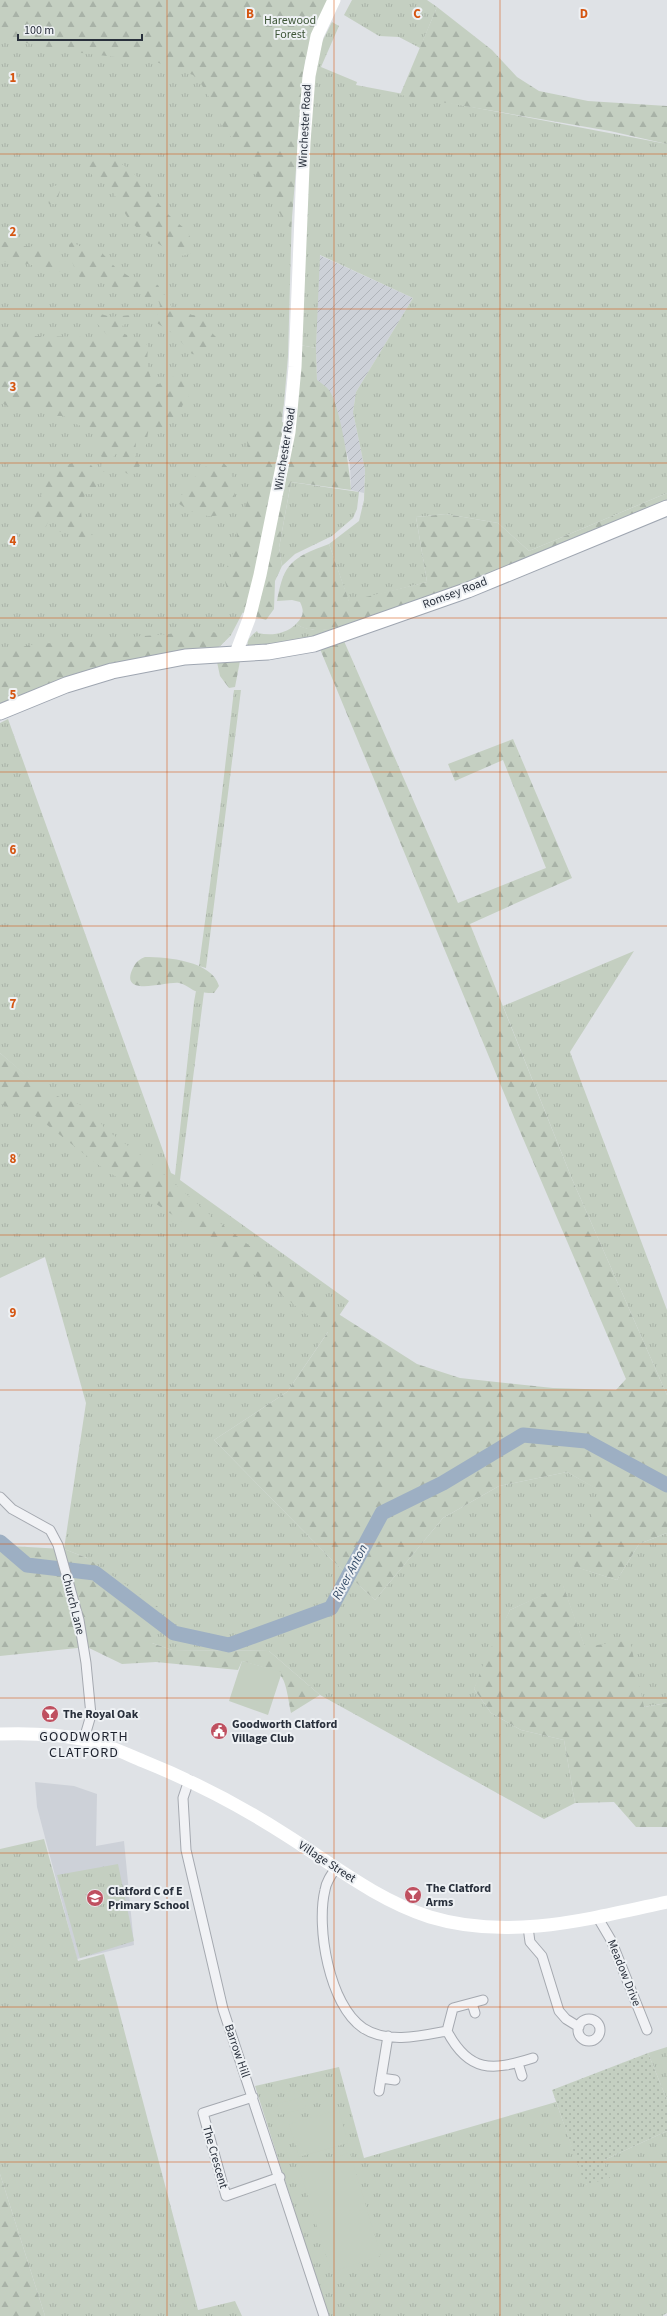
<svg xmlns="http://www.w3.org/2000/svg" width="667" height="2316" font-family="'Source Sans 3',sans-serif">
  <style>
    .built { fill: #cdd1d8 }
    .industrial { fill: url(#industrial-furrows) }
    .grass { fill: url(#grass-tufts) }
    .forest { fill: url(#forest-firs) }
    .garden { fill: url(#garden-dots) }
    .pitch { fill: #c4cfc1 }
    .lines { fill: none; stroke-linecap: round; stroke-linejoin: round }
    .river { stroke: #9dafc3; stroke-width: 15 }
    .street-casing { stroke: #a5a9b0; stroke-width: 11 }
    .primary-casing { stroke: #9fa6b1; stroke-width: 17 }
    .street { stroke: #f1f2f5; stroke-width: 9 }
    .secondary { stroke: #fff; stroke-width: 13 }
    .primary { stroke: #fff; stroke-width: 15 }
    .grid { fill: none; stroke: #d55511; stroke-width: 1; stroke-opacity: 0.55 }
    .labels { text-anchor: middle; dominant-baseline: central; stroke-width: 4; stroke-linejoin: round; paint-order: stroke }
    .park-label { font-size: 12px; fill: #3e5638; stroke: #eef1f4 }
    .street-label { font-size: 12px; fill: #29303c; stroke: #eef1f4 }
    .poi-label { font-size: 12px; font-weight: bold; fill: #29303c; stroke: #eef1f4; text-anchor: start }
    .water-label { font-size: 13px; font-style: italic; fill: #384f6b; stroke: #eef1f4 }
    .quarter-label { font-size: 14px; letter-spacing: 1px; fill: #1c212d; stroke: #eef1f4 }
    .grid-label { font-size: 13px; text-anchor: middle; font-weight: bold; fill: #d55511; stroke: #eef1f4; stroke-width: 4; stroke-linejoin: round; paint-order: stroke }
  </style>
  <defs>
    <pattern id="industrial-furrows" width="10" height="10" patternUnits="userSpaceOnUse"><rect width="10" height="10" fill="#cdd1d8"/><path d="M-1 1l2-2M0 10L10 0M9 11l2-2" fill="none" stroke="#b0b4ba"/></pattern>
    <pattern id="grass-tufts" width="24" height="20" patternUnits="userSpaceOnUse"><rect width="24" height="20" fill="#c4cfc1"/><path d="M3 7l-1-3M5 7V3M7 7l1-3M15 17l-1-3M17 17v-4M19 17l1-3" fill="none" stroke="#a8b2a7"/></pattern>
    <pattern id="forest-firs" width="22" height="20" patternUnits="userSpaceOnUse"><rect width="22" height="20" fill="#c4cfc1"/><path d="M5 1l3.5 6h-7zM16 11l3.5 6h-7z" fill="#a8b2a7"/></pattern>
    <pattern id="garden-dots" width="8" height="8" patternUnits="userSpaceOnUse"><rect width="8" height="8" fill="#c4cfc1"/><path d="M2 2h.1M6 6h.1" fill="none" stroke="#a8b2a7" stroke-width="1.8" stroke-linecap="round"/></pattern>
  </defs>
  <rect width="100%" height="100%" fill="#dfe2e6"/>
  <path class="built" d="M 35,1782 L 74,1786 L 97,1794 L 96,1846 L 124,1841 L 134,1945 L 77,1959 L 37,1807 Z"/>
  <path class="industrial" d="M 319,255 L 413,298 L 356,392 L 353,412 L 365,470 L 364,493 L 351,490 L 350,465 L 344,443 L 317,380 L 316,348 Z"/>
  <path class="grass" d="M 352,0 L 427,0 L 437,7 L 420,48 L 399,37 L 379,36 L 344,15 Z
    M 332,22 L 339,26 L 321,67 L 357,82 L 356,85 L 667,144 L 667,493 L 529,551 L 498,523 L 446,514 L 416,517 L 427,582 L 349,602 L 329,544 L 359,521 L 364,500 L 365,470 L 353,412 L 356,392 L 413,298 L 320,255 L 316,348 L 300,345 L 312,84 L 322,42 Z
    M 0,23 L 296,66 L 288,356 L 284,403 L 243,612 L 231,635 L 220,646 L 0,703 Z
    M 291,482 L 359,492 L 357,509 L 353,518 L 332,536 L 295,554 L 282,566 L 279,548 Z
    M 367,617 L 369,621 L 305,642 L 248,648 C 246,640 251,636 257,631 L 258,633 C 271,636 286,634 296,624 C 318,637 345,625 367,617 Z
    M 234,690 L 241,690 L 206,968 L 199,966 L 220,810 Z
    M 8,719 L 171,1173 L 175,1175 L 194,1002 L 196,991 L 204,992 L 180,1180 L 349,1301 L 287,1392 L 214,1440 L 332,1560 L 375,1600 L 443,1518 L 499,1486 L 567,1472 L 601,1491 L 573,1566 L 617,1580 L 639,1544 L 667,1533 L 667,1703 L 643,1707 L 585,1648 L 563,1586 L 510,1610 L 474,1689 L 491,1713 L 521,1730 L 564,1740 L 575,1803 L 544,1819 L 320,1695 L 269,1651 L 172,1650 L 152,1643 L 87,1558 L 64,1549 L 86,1403 L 45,1257 L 0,1278 L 0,1096 L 32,1081 L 0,1053 L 0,723 Z
    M 634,951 L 570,1052 L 667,1310 L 667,1395 L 572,1179 L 503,1006 Z
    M 44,1839 L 78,1961 L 104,1954 L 198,2310 L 235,2301 L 242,2316 L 45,2316 L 0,2174 L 0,1849 Z
    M 118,1864 L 134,1941 L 80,1958 L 57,1875 Z
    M 667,2047 L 667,2100 L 648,2053 Z
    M 339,2067 L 364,2158 L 556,2102 L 586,2185 L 604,2160 L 667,2131 L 667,2313 L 662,2316 L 328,2316 L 255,2086 Z"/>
  <path class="forest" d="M 0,0 L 330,0 L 305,61 L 291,229 L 257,181 L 252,164 L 220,123 L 215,107 L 200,82 L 193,75 L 156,62 L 74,52 L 0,38 Z
    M 437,7 L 492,50 L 517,77 L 539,91 L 588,101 L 667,106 L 667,144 L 610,131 L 400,95 Z
    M 108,158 C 138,167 149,196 170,216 C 175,222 184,226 188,233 C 192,240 192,246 190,254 L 181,256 C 162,247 137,232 126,215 C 119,204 114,193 107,182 L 96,179 L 88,170 L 90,163 L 96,159 Z
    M 60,184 L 61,187 L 58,198 L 54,204 L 49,204 L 47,196 L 49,188 Z
    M 0,240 L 17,246 L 47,247 L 61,271 L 55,272 L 28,264 L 0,261 Z
    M 72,242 L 83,248 L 102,253 L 116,268 L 130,277 L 158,285 C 163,295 167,297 172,308 L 180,309 L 192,315 L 204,316 L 210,323 L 209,330 L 216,337 L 214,345 L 199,355 L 192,354 L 175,335 L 157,323 L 156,318 L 160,306 L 159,302 L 145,298 L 132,287 L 128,287 L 123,291 L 95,280 L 83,281 C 75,273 69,256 69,245 Z
    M 94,312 L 111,317 L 131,315 L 132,321 L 123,325 L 120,332 L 127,335 L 128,341 L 143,340 L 148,346 L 147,363 L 152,383 L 159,384 C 171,373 191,372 189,394 C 189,400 183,402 182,407 C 181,412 181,415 178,419 L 167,421 L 164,431 L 161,433 L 149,427 L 146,445 L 143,448 L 140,439 L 136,441 L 135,459 L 142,464 L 130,475 L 126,473 L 117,461 L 124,455 L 123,450 L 119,450 L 111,460 L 107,470 L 103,472 L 101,470 L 102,458 L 96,444 L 96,430 L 78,425 L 64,416 L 56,416 L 39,410 L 18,412 L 0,402 L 0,338 L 8,328 L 12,328 L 25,336 L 82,337 L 104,342 L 108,340 L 108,336 L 93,319 Z
    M 300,345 L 316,348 L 317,380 C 321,383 326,386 329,390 C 340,405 350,470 351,490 L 291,482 L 279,548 L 282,566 L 275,581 L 274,609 L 266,620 L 235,610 L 228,596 L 224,575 L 236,545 L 237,530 L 252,488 L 253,476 L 247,442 L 249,433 L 253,425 L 270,417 L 284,398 L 282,422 L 296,425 Z
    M 219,460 C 227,465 230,470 233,479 C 244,522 204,524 178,503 C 185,487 202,464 219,460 Z
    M 79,461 L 91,465 C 98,473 100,486 92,494 L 85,494 L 81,511 L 82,522 L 94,538 L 88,546 L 74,542 L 70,533 L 60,532 L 57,529 L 55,515 L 50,517 L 45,529 L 37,527 L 33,522 L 36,502 L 41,496 L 44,482 L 54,477 L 63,466 Z
    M 667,493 L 667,501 L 468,582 L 336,628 C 321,631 309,632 296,624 C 303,617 305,612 300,602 L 292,600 L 277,601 C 284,562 292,558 329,544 L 349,601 L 427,582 L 416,517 L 446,514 L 498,523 L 529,551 Z
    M 193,629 L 231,635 L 220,646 L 207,651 L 0,709 L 0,652 L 35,644 L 72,642 L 90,638 L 107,639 L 169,634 Z
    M 344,641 L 458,903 L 546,868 L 503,760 L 455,781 L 448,764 L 513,739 L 572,878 L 470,924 L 572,1179 L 667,1395 L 667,1533 L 639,1544 L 617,1580 L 572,1566 L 600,1491 L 567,1472 L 499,1486 L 443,1518 L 375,1600 L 332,1560 L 214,1440 L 287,1392 L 328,1332 L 263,1280 L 210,1247 L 183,1222 L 97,1164 L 37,1117 L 23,1108 L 4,1106 L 0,1101 L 0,1053 L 46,1092 L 79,1104 L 94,1114 L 105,1129 L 146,1159 L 216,1220 L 340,1315 L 417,1364 L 460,1378 L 553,1388 L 616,1390 L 626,1379 L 516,1122 L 320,649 Z
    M 240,661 L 235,687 L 229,688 L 220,676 L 217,662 Z
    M 145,957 C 168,957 212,961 219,986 L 214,993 C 208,993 198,993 193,990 C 188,987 184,984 179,983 C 166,981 116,999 134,966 C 137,961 140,959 145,957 Z
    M 0,1537 L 9,1546 L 64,1549 L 87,1558 L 161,1609 L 152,1643 L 172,1650 L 269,1651 L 320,1695 L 291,1713 C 283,1667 285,1674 242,1661 L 238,1670 L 156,1662 L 122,1664 L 87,1647 L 0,1656 Z
    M 563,1585 L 585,1647 L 630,1640 L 644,1707 L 667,1703 L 667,1827 L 636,1827 L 614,1802 L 575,1803 L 564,1740 L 521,1730 L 491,1713 L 474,1689 L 484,1662 L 510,1610 Z
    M 0,2174 L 45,2316 L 0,2316 Z"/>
  <path class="garden" d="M 648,2053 L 667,2100 L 667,2131 L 604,2160 L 610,2178 L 585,2185 L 552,2090 Z"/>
  <path class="pitch" d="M 242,1661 L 282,1672 L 268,1715 L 229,1701 Z
    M 303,2097 L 306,2108 L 280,2115 L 277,2104 Z
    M 339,2110 L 348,2143 L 299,2157 L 289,2124 Z
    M 350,2153 L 381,2256 L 331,2272 L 299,2168 Z"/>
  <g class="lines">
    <path class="river" d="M 0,1542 L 27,1565 L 95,1573 L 174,1633 L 229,1645 L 331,1608 L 382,1513 L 443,1483 L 523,1435 L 586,1441 L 667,1485"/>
    <g class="street-casing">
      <path id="street" d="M 0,1497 L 12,1509 L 50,1530 L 58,1545 L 79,1620 L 86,1663 L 91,1715 L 84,1739
        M 189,1780 L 183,1798 L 186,1850 L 223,2009 L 324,2316
        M 336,1868 C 331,1875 326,1882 325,1890 C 316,1927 329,2005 363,2028 C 387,2044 421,2036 447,2031
        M 598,1918 L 611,1940 L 647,2030
        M 528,1927 L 530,1942 L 542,1956 L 559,2011 L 566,2019 L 579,2027
        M 483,2000 L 453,2008 L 447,2031 C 469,2073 492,2071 533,2058
        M 472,2003 L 475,2013
        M578 2030a11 11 0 1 1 22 0a11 11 0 1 1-22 0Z
        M 518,2063 L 522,2076
        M 381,2078 L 395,2080
        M 379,2091 L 388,2036
        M 253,2097 L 203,2113 L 226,2196 L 280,2177"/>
    </g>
    <g class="primary-casing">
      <path id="primary" d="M 0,712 L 66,685 L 112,671 L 185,657 L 268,652 L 314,644 L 468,590 L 667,508"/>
    </g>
    <use href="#street" class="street"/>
    <path class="secondary" d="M 236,653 L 249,619 L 260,575 L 289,432 L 295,367 L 304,142 L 309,76 L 317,36 L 334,0
      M 0,1734 C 28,1733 58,1734 86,1740 C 106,1744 124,1753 143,1761 C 193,1781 241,1806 286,1835 C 332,1864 377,1900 430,1917 C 509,1941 589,1919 667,1902"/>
    <use href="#primary" class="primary"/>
  </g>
  <path class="grid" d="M 167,0 L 167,2316M 334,0 L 334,2316M 500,0 L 500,2316M 0,154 L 667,154M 0,309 L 667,309M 0,463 L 667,463M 0,618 L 667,618M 0,772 L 667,772M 0,926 L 667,926M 0,1081 L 667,1081M 0,1235 L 667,1235M 0,1390 L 667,1390M 0,1544 L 667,1544M 0,1698 L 667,1698M 0,1853 L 667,1853M 0,2007 L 667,2007M 0,2162 L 667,2162"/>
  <defs>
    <g id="bar-disc" transform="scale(0.9)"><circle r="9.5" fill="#bf5060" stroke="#eef1f4"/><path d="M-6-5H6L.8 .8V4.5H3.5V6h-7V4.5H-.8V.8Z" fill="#fff"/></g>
    <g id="civic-disc" transform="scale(0.9)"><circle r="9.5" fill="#bf5060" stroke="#eef1f4"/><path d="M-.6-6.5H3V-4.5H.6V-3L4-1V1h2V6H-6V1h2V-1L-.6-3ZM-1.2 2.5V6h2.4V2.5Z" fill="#fff"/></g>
    <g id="school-disc" transform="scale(0.9)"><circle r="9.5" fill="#bf5060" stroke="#eef1f4"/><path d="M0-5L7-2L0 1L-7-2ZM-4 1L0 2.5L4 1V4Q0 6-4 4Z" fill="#fff"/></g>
  </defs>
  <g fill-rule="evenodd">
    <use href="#bar-disc" x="50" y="1714"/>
    <use href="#civic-disc" x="219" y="1731"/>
    <use href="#bar-disc" x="413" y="1895"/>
    <use href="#school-disc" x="95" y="1898"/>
  </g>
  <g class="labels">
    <g class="park-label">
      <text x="290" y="20">Harewood<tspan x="290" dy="14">Forest</tspan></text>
    </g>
    <g class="street-label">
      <text transform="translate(305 126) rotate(-87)">Winchester Road</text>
      <text transform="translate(285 449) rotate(-81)">Winchester Road</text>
      <text transform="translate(455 593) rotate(-21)">Romsey Road</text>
      <text transform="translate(73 1604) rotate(76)">Church Lane</text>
      <text transform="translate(327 1862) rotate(33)">Village Street</text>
      <text transform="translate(624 1973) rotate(68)">Meadow Drive</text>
      <text transform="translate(237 2051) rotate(71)">Barrow Hill</text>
      <text transform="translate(215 2157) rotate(74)">The Crescent</text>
    </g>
    <g class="poi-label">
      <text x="63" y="1714">The Royal Oak</text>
      <text x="232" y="1724">Goodworth Clatford<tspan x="232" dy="14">Village Club</tspan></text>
      <text x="426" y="1888">The Clatford<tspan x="426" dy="14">Arms</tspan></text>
      <text x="108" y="1891">Clatford C of E<tspan x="108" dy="14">Primary School</tspan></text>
    </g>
    <g class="water-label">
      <text transform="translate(350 1572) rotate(-62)">River Anton</text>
    </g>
    <g class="quarter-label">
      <text x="84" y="1737">GOODWORTH<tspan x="84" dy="16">CLATFORD</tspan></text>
    </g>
  </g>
  <g class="grid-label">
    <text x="250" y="18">B</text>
    <text x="417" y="18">C</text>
    <text x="584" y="18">D</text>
    <text x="13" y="82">1</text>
    <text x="13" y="236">2</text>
    <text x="13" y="391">3</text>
    <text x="13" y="545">4</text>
    <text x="13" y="699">5</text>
    <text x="13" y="854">6</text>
    <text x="13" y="1008">7</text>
    <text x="13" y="1163">8</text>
    <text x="13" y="1317">9</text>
  </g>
  <path d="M18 34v6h124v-6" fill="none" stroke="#29303c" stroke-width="2"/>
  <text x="24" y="34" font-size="12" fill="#29303c" stroke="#eef1f4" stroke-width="3" paint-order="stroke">100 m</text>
</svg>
